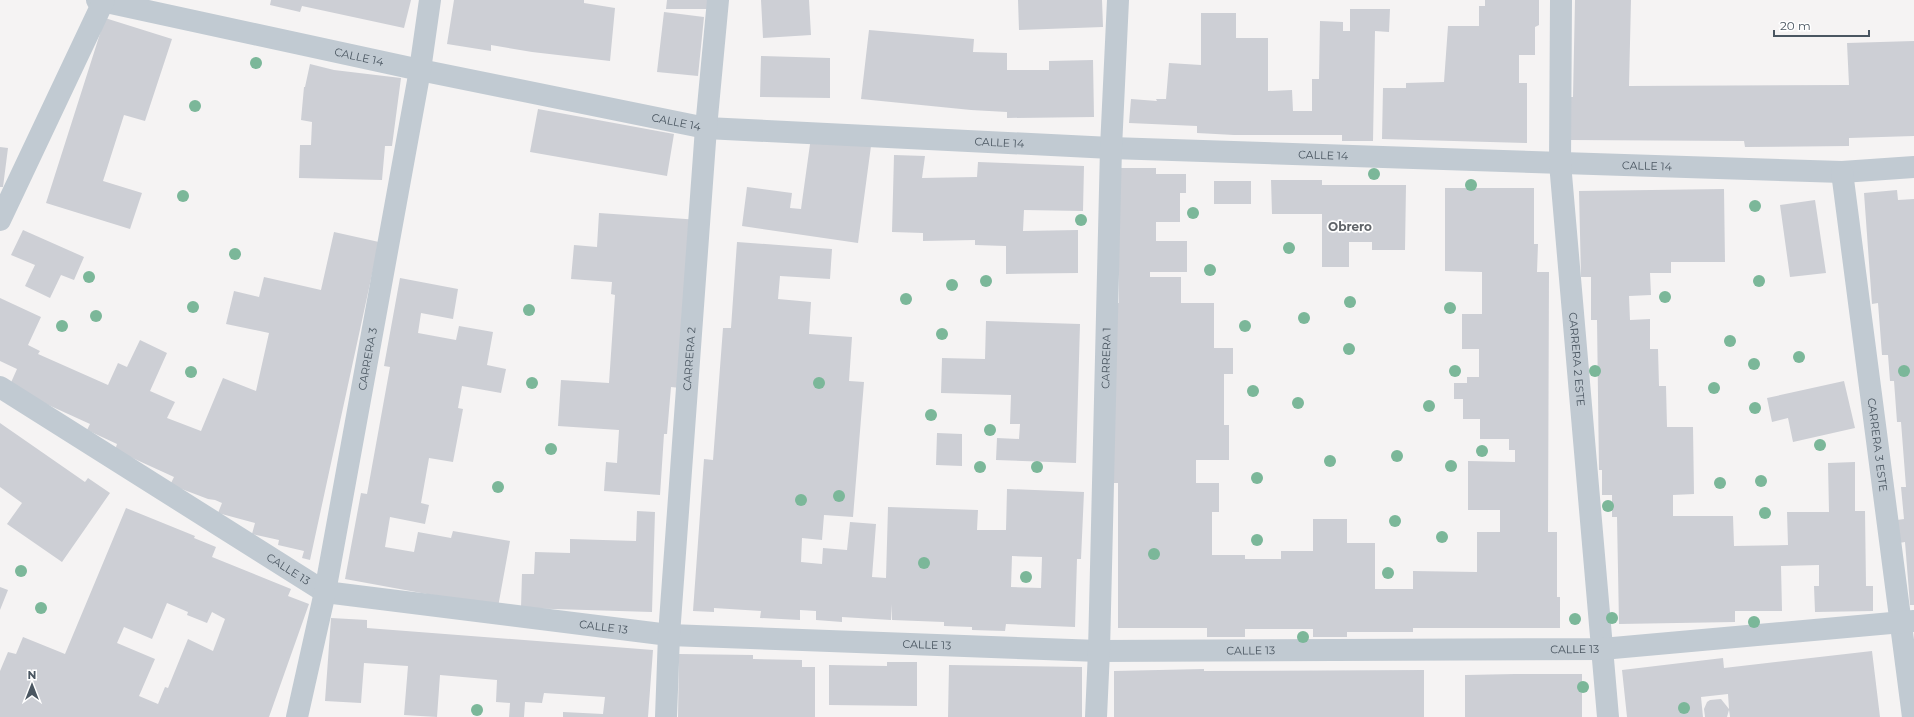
<svg xmlns="http://www.w3.org/2000/svg" width="1914" height="717" font-family="Montserrat,sans-serif">
  <style>
    .building { fill: #cdcfd5; fill-rule: evenodd }
    .lines { fill: none; stroke-linecap: round; stroke-linejoin: round }
    .minor { stroke: #c1cad2; stroke-width: 22 }
    .tree { fill: #7bb799 }
    .labels { text-anchor: middle; dominant-baseline: central; stroke-width: 3.5; stroke-linejoin: round; paint-order: stroke }
    .street-label { font-size: 11px; fill: #4a5661; stroke: #fff }
    .neighbourhood-label { font-size: 12px; font-weight: bold; fill: #5f6368; stroke: #fff }
  </style>
  <rect width="100%" height="100%" fill="#f5f3f3"/>
  <path class="building" d="M 271,0 L 411,0 L 404,28 L 302,6 L 300,12 L 270,5 Z
    M 454,0 L 584,0 L 584,3 L 615,8 L 610,61 L 532,52 L 491,45 L 491,51 L 447,44 Z
    M 667,0 L 710,0 L 710,9 L 666,9 Z
    M 761,0 L 809,0 L 811,35 L 763,38 Z
    M 1018,0 L 1102,0 L 1103,27 L 1019,30 Z
    M 1485,0 L 1539,0 L 1539,25 L 1535,27 L 1535,55 L 1519,55 L 1519,83 L 1527,83 L 1527,143 L 1382,139 L 1383,88 L 1406,88 L 1406,83 L 1444,82 L 1448,26 L 1479,26 L 1479,6 L 1485,6 Z
    M 1575,0 L 1631,0 L 1629,86 L 1849,85 L 1847,43 L 1914,41 L 1914,136 L 1849,138 L 1849,146 L 1745,147 L 1744,141 L 1569,140 L 1570,97 L 1573,97 Z
    M 1350,9 L 1390,9 L 1389,32 L 1375,31 L 1373,141 L 1342,141 L 1342,135 L 1234,135 L 1197,133 L 1197,126 L 1129,123 L 1131,99 L 1157,101 L 1156,99 L 1166,99 L 1169,63 L 1201,65 L 1201,13 L 1236,13 L 1236,38 L 1268,38 L 1268,91 L 1292,90 L 1293,111 L 1312,111 L 1312,79 L 1319,79 L 1320,21 L 1343,22 L 1343,31 L 1350,31 Z
    M 664,12 L 704,17 L 698,76 L 657,72 Z
    M 105,18 L 172,39 L 145,121 L 124,115 L 103,181 L 142,193 L 130,229 L 46,203 Z
    M 869,30 L 974,39 L 973,52 L 1007,53 L 1007,70 L 1049,70 L 1049,61 L 1093,60 L 1094,117 L 1007,118 L 1007,112 L 971,110 L 861,99 Z
    M 761,56 L 830,58 L 830,98 L 760,97 Z
    M 310,64 L 334,70 L 401,78 L 392,146 L 385,146 L 382,180 L 299,178 L 300,145 L 311,145 L 312,122 L 301,120 L 304,87 L 305,87 Z
    M 538,109 L 674,134 L 667,176 L 530,152 Z
    M 811,137 L 871,146 L 858,243 L 742,226 L 747,187 L 792,193 L 790,208 L 801,209 Z
    M 0,147 L 8,148 L 3,187 L 0,187 Z
    M 894,155 L 925,156 L 922,178 L 977,177 L 978,162 L 1084,166 L 1083,211 L 1024,210 L 1023,231 L 1078,230 L 1078,273 L 1006,274 L 1006,246 L 975,245 L 975,240 L 923,241 L 923,233 L 892,232 Z
    M 1119,168 L 1156,168 L 1156,174 L 1186,174 L 1186,193 L 1180,193 L 1180,222 L 1156,222 L 1156,241 L 1187,241 L 1187,272 L 1150,272 L 1150,277 L 1181,277 L 1181,303 L 1214,303 L 1214,348 L 1233,348 L 1233,374 L 1224,374 L 1224,425 L 1229,425 L 1229,460 L 1196,460 L 1196,483 L 1219,483 L 1219,512 L 1212,512 L 1212,555 L 1245,555 L 1245,559 L 1281,559 L 1281,551 L 1313,551 L 1313,519 L 1347,519 L 1347,543 L 1375,543 L 1375,589 L 1413,589 L 1413,571 L 1477,572 L 1477,532 L 1500,532 L 1500,510 L 1468,510 L 1468,461 L 1515,462 L 1515,450 L 1509,450 L 1509,439 L 1480,439 L 1480,419 L 1463,419 L 1463,399 L 1454,399 L 1454,383 L 1467,383 L 1467,377 L 1479,377 L 1479,349 L 1462,349 L 1462,314 L 1482,314 L 1482,272 L 1445,271 L 1445,188 L 1534,188 L 1534,244 L 1538,244 L 1537,272 L 1549,272 L 1548,532 L 1557,532 L 1557,597 L 1560,597 L 1560,628 L 1413,628 L 1413,632 L 1347,632 L 1347,637 L 1313,637 L 1313,629 L 1245,629 L 1245,637 L 1207,637 L 1207,628 L 1118,628 L 1118,483 L 1114,483 L 1114,303 L 1119,303 Z
    M 1271,180 L 1322,180 L 1322,185 L 1406,185 L 1405,250 L 1372,250 L 1372,242 L 1349,242 L 1349,267 L 1322,267 L 1322,214 L 1272,214 Z
    M 1214,181 L 1251,181 L 1251,204 L 1214,204 Z
    M 1724,189 L 1725,262 L 1671,262 L 1671,273 L 1650,273 L 1651,295 L 1629,296 L 1630,320 L 1650,319 L 1650,349 L 1658,349 L 1659,386 L 1666,386 L 1667,427 L 1693,427 L 1694,494 L 1673,495 L 1673,516 L 1733,516 L 1734,546 L 1788,545 L 1787,512 L 1829,512 L 1828,463 L 1855,462 L 1855,511 L 1865,511 L 1866,586 L 1873,586 L 1873,611 L 1815,612 L 1814,586 L 1819,586 L 1819,565 L 1781,566 L 1782,611 L 1735,611 L 1735,622 L 1619,624 L 1617,517 L 1612,517 L 1612,495 L 1602,495 L 1602,470 L 1599,470 L 1597,320 L 1591,320 L 1591,277 L 1581,277 L 1579,191 Z
    M 1897,190 L 1898,200 L 1914,199 L 1914,605 L 1910,605 L 1905,542 L 1899,543 L 1897,520 L 1904,519 L 1901,487 L 1906,487 L 1901,422 L 1897,422 L 1894,381 L 1890,381 L 1888,355 L 1882,355 L 1878,303 L 1872,304 L 1864,193 Z
    M 1815,200 L 1826,273 L 1790,277 L 1780,205 Z
    M 599,213 L 700,220 L 681,388 L 671,387 L 667,434 L 664,434 L 660,495 L 604,491 L 606,462 L 617,463 L 619,430 L 558,426 L 561,380 L 609,383 L 615,295 L 611,294 L 612,282 L 571,279 L 574,245 L 597,247 Z
    M 23,230 L 84,257 L 74,280 L 61,275 L 50,298 L 25,286 L 35,265 L 11,255 Z
    M 334,232 L 379,242 L 310,560 L 302,558 L 304,551 L 278,545 L 279,540 L 252,534 L 255,523 L 218,513 L 222,503 L 215,500 L 208,499 L 179,488 L 171,483 L 174,477 L 115,450 L 117,444 L 87,430 L 90,424 L 9,387 L 17,369 L 0,361 L 0,298 L 41,317 L 28,345 L 40,351 L 38,354 L 108,385 L 118,363 L 127,367 L 140,340 L 167,353 L 150,391 L 175,402 L 167,418 L 201,431 L 223,378 L 256,391 L 269,333 L 226,324 L 234,291 L 259,297 L 264,277 L 321,290 Z
    M 737,242 L 832,249 L 830,279 L 780,276 L 778,299 L 811,302 L 809,334 L 852,337 L 849,381 L 864,382 L 853,517 L 824,515 L 822,540 L 802,538 L 801,562 L 822,564 L 823,548 L 847,550 L 850,522 L 876,524 L 872,577 L 886,578 L 888,507 L 978,510 L 977,530 L 1006,530 L 1007,489 L 1084,492 L 1081,559 L 1077,559 L 1075,627 L 1006,624 L 1005,631 L 972,630 L 972,627 L 944,626 L 944,622 L 892,620 L 892,604 L 891,620 L 842,617 L 842,622 L 816,620 L 816,611 L 800,610 L 800,620 L 760,618 L 761,611 L 714,608 L 714,612 L 693,611 L 704,459 L 713,460 L 723,328 L 731,328 ZM 1012,556 L 1042,557 L 1041,588 L 1011,587 Z
    M 400,278 L 458,289 L 453,319 L 421,313 L 418,333 L 456,340 L 459,326 L 493,332 L 487,365 L 506,369 L 501,393 L 462,386 L 458,408 L 463,409 L 453,462 L 429,458 L 421,503 L 429,505 L 425,524 L 390,517 L 385,547 L 414,552 L 418,532 L 451,538 L 453,531 L 510,541 L 498,607 L 345,579 L 361,493 L 367,494 L 390,367 L 384,366 Z
    M 986,321 L 1080,324 L 1076,463 L 996,460 L 997,438 L 1019,439 L 1020,424 L 1010,424 L 1011,395 L 941,393 L 942,358 L 985,359 Z
    M 1844,381 L 1855,428 L 1793,442 L 1788,418 L 1772,422 L 1767,398 Z
    M 0,423 L 85,482 L 88,478 L 110,493 L 62,562 L 7,524 L 22,503 L 0,487 Z
    M 937,433 L 962,434 L 962,466 L 936,465 Z
    M 126,508 L 195,536 L 194,538 L 216,547 L 212,557 L 291,589 L 288,596 L 309,604 L 269,717 L 0,717 L 0,671 L 8,652 L 16,654 L 23,637 L 65,654 ZM 167,603 L 188,612 L 187,615 L 207,623 L 212,612 L 225,619 L 213,651 L 188,639 L 168,688 L 165,687 L 158,704 L 139,696 L 155,659 L 117,643 L 124,627 L 152,639 Z
    M 637,511 L 655,512 L 652,612 L 521,608 L 522,574 L 534,574 L 535,552 L 570,553 L 570,539 L 636,541 Z
    M 0,587 L 8,590 L 0,610 Z
    M 331,618 L 367,620 L 367,628 L 653,650 L 648,717 L 563,717 L 563,712 L 603,714 L 605,697 L 544,693 L 542,703 L 525,702 L 524,717 L 509,717 L 510,703 L 496,702 L 497,680 L 440,675 L 437,717 L 404,715 L 408,666 L 364,663 L 361,703 L 325,701 Z
    M 1872,651 L 1880,717 L 1730,717 L 1729,710 L 1727,717 L 1705,717 L 1704,709 L 1707,702 L 1710,700 L 1721,699 L 1729,709 L 1728,694 L 1701,697 L 1703,717 L 1627,717 L 1622,670 L 1723,658 L 1724,668 Z
    M 679,654 L 753,655 L 753,659 L 802,660 L 802,667 L 815,667 L 815,717 L 678,717 Z
    M 887,662 L 917,662 L 917,706 L 829,705 L 829,665 L 887,666 Z
    M 949,665 L 1082,667 L 1082,717 L 948,717 Z
    M 1204,669 L 1204,671 L 1424,670 L 1424,717 L 1114,717 L 1114,671 Z
    M 1515,674 L 1582,674 L 1582,717 L 1465,717 L 1465,675 Z"/>
  <g class="lines">
    <g class="minor">
      <path id="s1" d="M 97,0 L 420,70 L 706,128 L 1111,148 L 1655,166 L 1842,172 L 1914,167"/>
      <path id="s2" d="M 1561,0 L 1560,163 L 1608,717"/>
      <path id="s3" d="M 1842,172 L 1913,717"/>
      <path d="M 0,220 L 104,0"/>
      <path id="s4" d="M 0,387 L 325,592 L 669,635 L 1099,651 L 1602,649 L 1914,621"/>
      <path id="s5" d="M 297,717 L 325,592 L 420,70 L 430,0"/>
      <path id="s6" d="M 666,717 L 669,635 L 706,128 L 718,0"/>
      <path id="s7" d="M 1096,717 L 1099,651 L 1111,148 L 1118,0"/>
    </g>
  </g>
  <g class="tree">
    <circle cx="256" cy="63" r="6"/>
    <circle cx="195" cy="106" r="6"/>
    <circle cx="1374" cy="174" r="6"/>
    <circle cx="1471" cy="185" r="6"/>
    <circle cx="183" cy="196" r="6"/>
    <circle cx="1755" cy="206" r="6"/>
    <circle cx="1193" cy="213" r="6"/>
    <circle cx="1081" cy="220" r="6"/>
    <circle cx="1289" cy="248" r="6"/>
    <circle cx="235" cy="254" r="6"/>
    <circle cx="1210" cy="270" r="6"/>
    <circle cx="89" cy="277" r="6"/>
    <circle cx="986" cy="281" r="6"/>
    <circle cx="1759" cy="281" r="6"/>
    <circle cx="952" cy="285" r="6"/>
    <circle cx="1665" cy="297" r="6"/>
    <circle cx="906" cy="299" r="6"/>
    <circle cx="1350" cy="302" r="6"/>
    <circle cx="193" cy="307" r="6"/>
    <circle cx="1450" cy="308" r="6"/>
    <circle cx="529" cy="310" r="6"/>
    <circle cx="96" cy="316" r="6"/>
    <circle cx="1304" cy="318" r="6"/>
    <circle cx="62" cy="326" r="6"/>
    <circle cx="1245" cy="326" r="6"/>
    <circle cx="942" cy="334" r="6"/>
    <circle cx="1730" cy="341" r="6"/>
    <circle cx="1349" cy="349" r="6"/>
    <circle cx="1799" cy="357" r="6"/>
    <circle cx="1754" cy="364" r="6"/>
    <circle cx="1455" cy="371" r="6"/>
    <circle cx="1595" cy="371" r="6"/>
    <circle cx="1904" cy="371" r="6"/>
    <circle cx="191" cy="372" r="6"/>
    <circle cx="532" cy="383" r="6"/>
    <circle cx="819" cy="383" r="6"/>
    <circle cx="1714" cy="388" r="6"/>
    <circle cx="1253" cy="391" r="6"/>
    <circle cx="1298" cy="403" r="6"/>
    <circle cx="1429" cy="406" r="6"/>
    <circle cx="1755" cy="408" r="6"/>
    <circle cx="931" cy="415" r="6"/>
    <circle cx="990" cy="430" r="6"/>
    <circle cx="1820" cy="445" r="6"/>
    <circle cx="551" cy="449" r="6"/>
    <circle cx="1482" cy="451" r="6"/>
    <circle cx="1397" cy="456" r="6"/>
    <circle cx="1330" cy="461" r="6"/>
    <circle cx="1451" cy="466" r="6"/>
    <circle cx="980" cy="467" r="6"/>
    <circle cx="1037" cy="467" r="6"/>
    <circle cx="1257" cy="478" r="6"/>
    <circle cx="1761" cy="481" r="6"/>
    <circle cx="1720" cy="483" r="6"/>
    <circle cx="498" cy="487" r="6"/>
    <circle cx="839" cy="496" r="6"/>
    <circle cx="801" cy="500" r="6"/>
    <circle cx="1608" cy="506" r="6"/>
    <circle cx="1765" cy="513" r="6"/>
    <circle cx="1395" cy="521" r="6"/>
    <circle cx="1442" cy="537" r="6"/>
    <circle cx="1257" cy="540" r="6"/>
    <circle cx="1154" cy="554" r="6"/>
    <circle cx="924" cy="563" r="6"/>
    <circle cx="21" cy="571" r="6"/>
    <circle cx="1388" cy="573" r="6"/>
    <circle cx="1026" cy="577" r="6"/>
    <circle cx="41" cy="608" r="6"/>
    <circle cx="1612" cy="618" r="6"/>
    <circle cx="1575" cy="619" r="6"/>
    <circle cx="1754" cy="622" r="6"/>
    <circle cx="1303" cy="637" r="6"/>
    <circle cx="1583" cy="687" r="6"/>
    <circle cx="1684" cy="708" r="6"/>
    <circle cx="477" cy="710" r="6"/>
  </g>
  <g class="labels">
    <g class="street-label">
      <text stroke="none"><textPath href="#s1" startOffset="268">CALLE 14</textPath></text>
      <text stroke="none"><textPath href="#s1" startOffset="592">CALLE 14</textPath></text>
      <text stroke="none"><textPath href="#s1" startOffset="916">CALLE 14</textPath></text>
      <text stroke="none"><textPath href="#s1" startOffset="1240">CALLE 14</textPath></text>
      <text stroke="none"><textPath href="#s1" startOffset="1564">CALLE 14</textPath></text>
      <text stroke="none"><textPath href="#s6" startOffset="359">CARRERA 2</textPath></text>
      <text stroke="none"><textPath href="#s7" startOffset="359">CARRERA 1</textPath></text>
      <text stroke="none"><textPath href="#s5" startOffset="365">CARRERA 3</textPath></text>
      <text stroke="none"><textPath href="#s2" startOffset="360">CARRERA 2 ESTE</textPath></text>
      <text stroke="none"><textPath href="#s3" startOffset="275">CARRERA 3 ESTE</textPath></text>
      <text stroke="none"><textPath href="#s4" startOffset="341">CALLE 13</textPath></text>
      <text stroke="none"><textPath href="#s4" startOffset="665">CALLE 13</textPath></text>
      <text stroke="none"><textPath href="#s4" startOffset="989">CALLE 13</textPath></text>
      <text stroke="none"><textPath href="#s4" startOffset="1637">CALLE 13</textPath></text>
      <text stroke="none"><textPath href="#s4" startOffset="1313">CALLE 13</textPath></text>
    </g>
    <g class="neighbourhood-label">
      <text x="1350" y="226">Obrero</text>
    </g>
  </g>
  <g transform="translate(32 685)" stroke="#ffffff" stroke-width="3" paint-order="stroke">
  <path d="M0-3L7 15L0 10L-7 15Z" fill="#4a5661"/>
  <text y="-6" font-size="11" font-weight="bold" text-anchor="middle" fill="#4a5661">N</text>
  </g>
  <path d="M1774 30v6h95v-6" fill="none" stroke="#4a5661" stroke-width="2"/>
  <text x="1780" y="30" font-size="12" fill="#4a5661" stroke="#ffffff" stroke-width="3" paint-order="stroke">20 m</text>
</svg>
